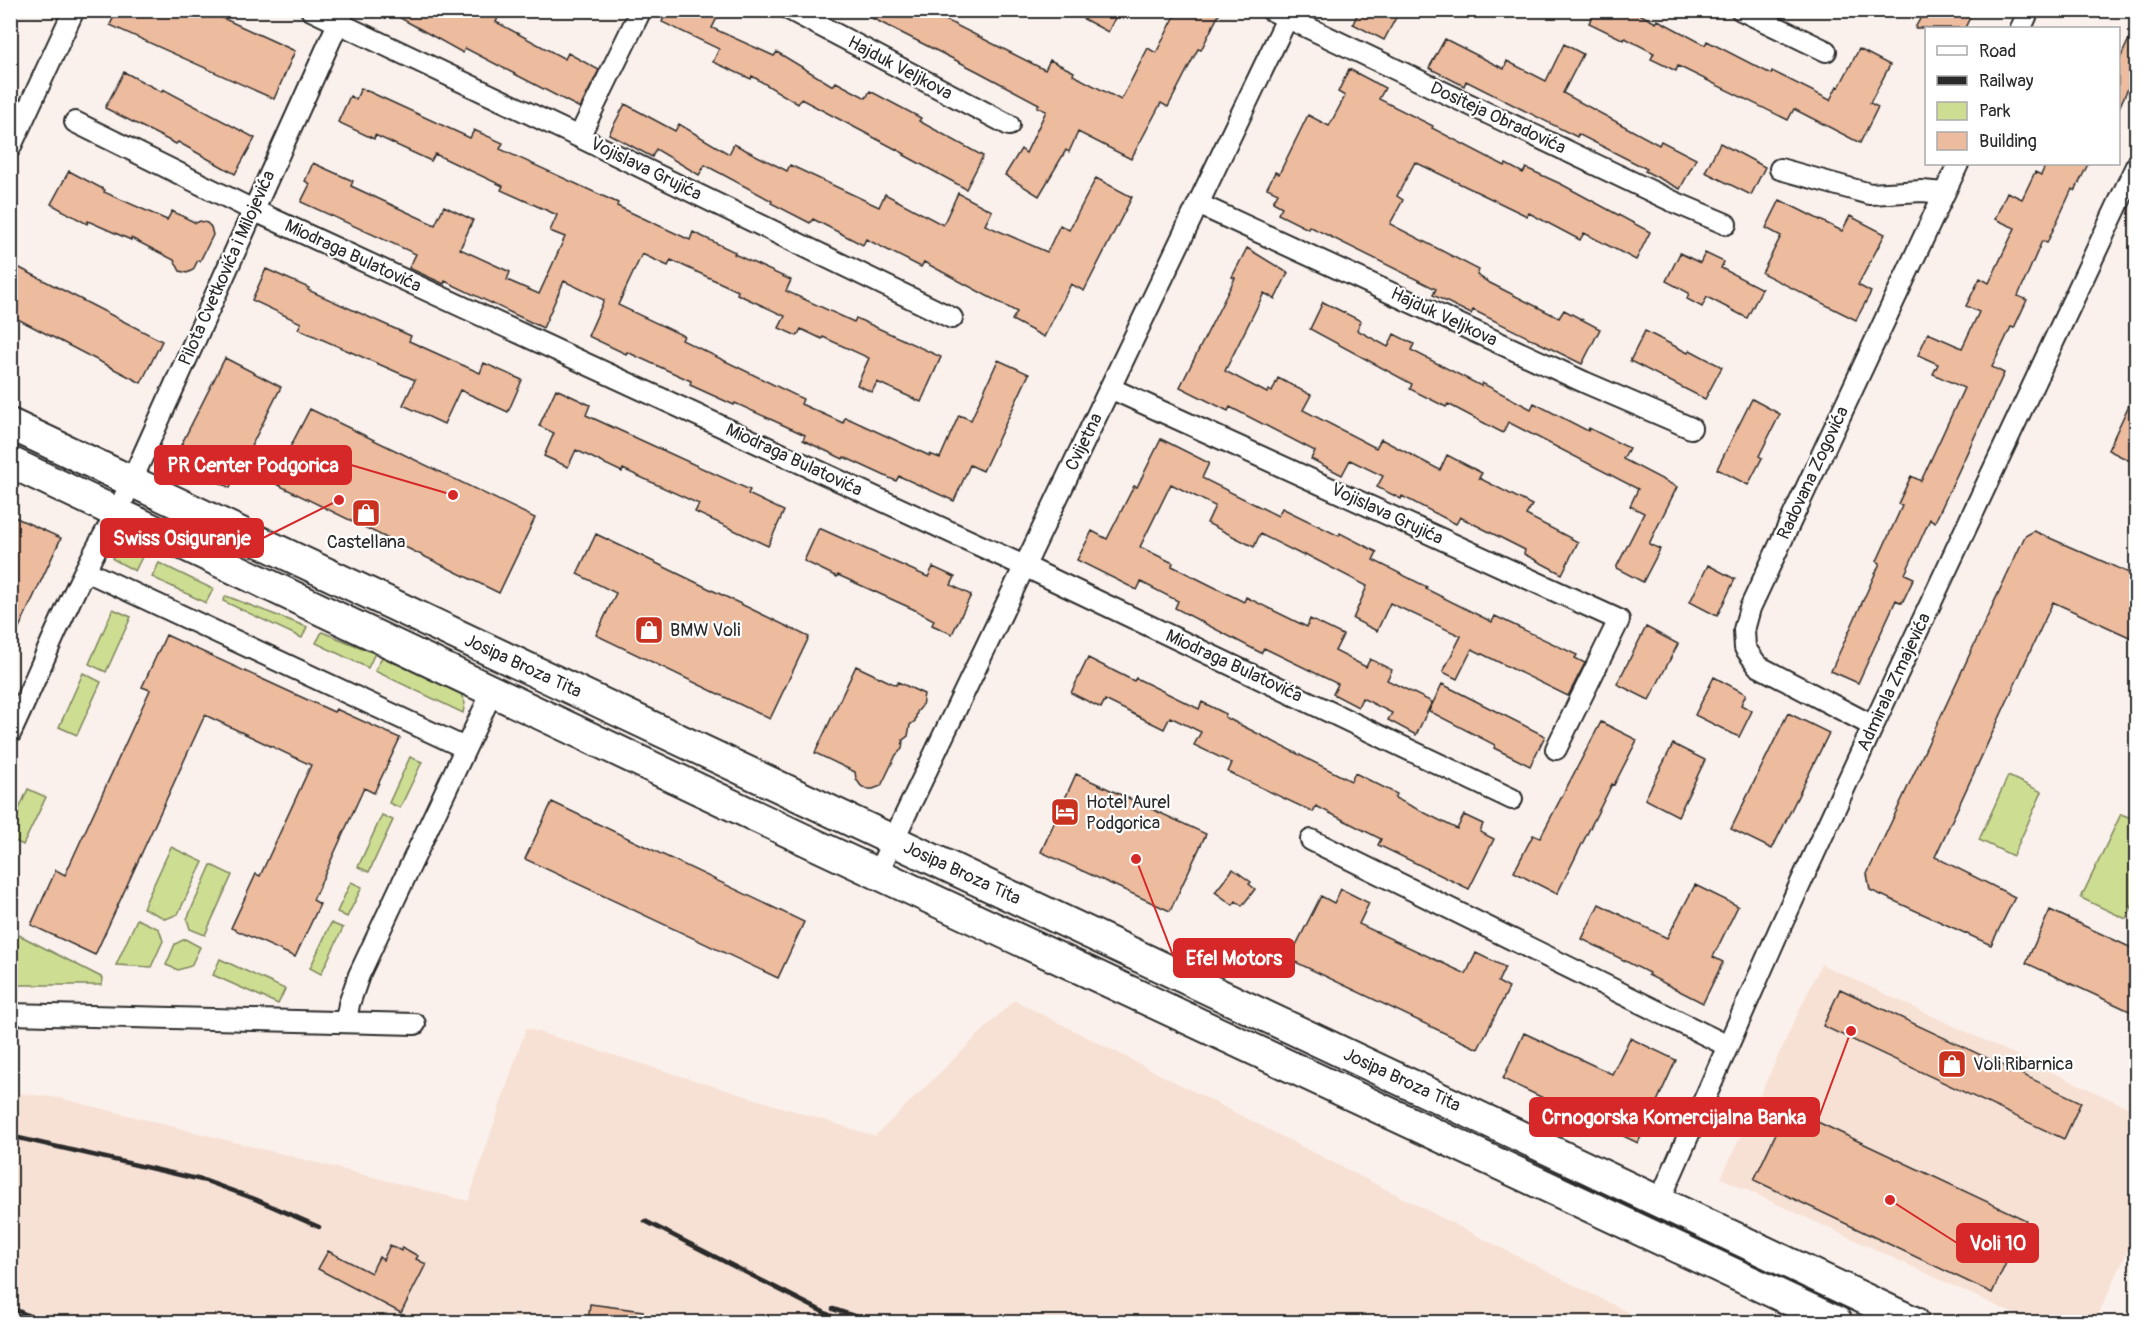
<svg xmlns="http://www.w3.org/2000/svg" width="2147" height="1333" font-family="Pangolin,sans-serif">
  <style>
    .built { fill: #f7e1d5 }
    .green { fill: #cddd91; stroke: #7c845e; stroke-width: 1.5 }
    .building { fill: #edbb9e; stroke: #2b2b2b; stroke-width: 1.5 }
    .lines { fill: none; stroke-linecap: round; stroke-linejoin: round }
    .minor-casing { stroke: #2b2b2b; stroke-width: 24 }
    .primary-casing { stroke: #2b2b2b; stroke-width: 34 }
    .minor { stroke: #fff; stroke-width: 20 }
    .primary { stroke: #fff; stroke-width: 30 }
    .rail { stroke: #2b2b2b; stroke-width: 4.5 }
    .labels { text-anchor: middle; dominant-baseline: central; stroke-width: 4.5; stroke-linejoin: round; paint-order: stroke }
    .street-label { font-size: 18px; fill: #2b2b2b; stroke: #fff }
    .poi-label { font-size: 18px; fill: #2b2b2b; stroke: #fff; text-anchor: start }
    .leader { fill: none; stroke: #d62828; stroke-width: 2 }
    .callout-dot { fill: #d62828; stroke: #fff; stroke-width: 2 }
    .callout { fill: #d62828; stroke: #d62828; stroke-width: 2 }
    .callout-label { font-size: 20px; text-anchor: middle; font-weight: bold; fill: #fff }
  </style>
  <rect width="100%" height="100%" fill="#fbf1ec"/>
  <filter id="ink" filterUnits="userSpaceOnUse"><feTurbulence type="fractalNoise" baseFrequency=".0167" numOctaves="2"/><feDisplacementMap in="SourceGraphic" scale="12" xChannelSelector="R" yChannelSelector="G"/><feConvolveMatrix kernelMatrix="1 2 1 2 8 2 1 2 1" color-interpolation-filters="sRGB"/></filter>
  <g filter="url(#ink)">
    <path class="built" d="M 1821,964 L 2136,1111 L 2136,1233 L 2095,1322 L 2031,1322 L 1721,1178 Z
      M 1014,1000 L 1647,1322 L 11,1322 L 11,1092 L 60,1098 L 468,1201 L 526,1028 L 875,1136 Z"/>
    <path class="green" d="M 120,546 L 143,555 L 135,571 L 113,559 L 113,549 Z
      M 159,563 L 213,589 L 206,603 L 152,577 Z
      M 226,596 L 307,627 L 302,638 L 223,601 Z
      M 113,609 L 131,617 L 106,672 L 89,664 Z
      M 322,632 L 375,653 L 368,668 L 316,643 Z
      M 382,657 L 461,694 L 465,703 L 463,713 L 375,671 Z
      M 83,673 L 101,682 L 77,735 L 59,727 Z
      M 410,757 L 422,762 L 400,808 L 389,803 Z
      M 2008,776 L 2042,792 L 2013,856 L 1979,840 Z
      M 28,789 L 46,797 L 23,845 L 11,839 L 11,827 Z
      M 2121,814 L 2136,820 L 2136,898 L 2126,919 L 2081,898 Z
      M 382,815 L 393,820 L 369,872 L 358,867 Z
      M 171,847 L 203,862 L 178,914 L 166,919 L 143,908 Z
      M 211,865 L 232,875 L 205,935 L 190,929 L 187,919 Z
      M 351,882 L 362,887 L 347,917 L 337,912 Z
      M 137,919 L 159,929 L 163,941 L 151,967 L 116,965 Z
      M 331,923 L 343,928 L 321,974 L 310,968 Z
      M 19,935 L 103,978 L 102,985 L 11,985 L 11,954 Z
      M 185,939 L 200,947 L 191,966 L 178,970 L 166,965 L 175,944 Z
      M 220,959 L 285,989 L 278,1004 L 213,975 Z"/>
    <path class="building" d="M 117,10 L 205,10 L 295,51 L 274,99 L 110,25 Z
      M 386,10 L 502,10 L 496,22 L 565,59 L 568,53 L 599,70 L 580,108 L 465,48 L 463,53 Z
      M 667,10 L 721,10 L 712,28 L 774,56 L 777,52 L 833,86 L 836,82 L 866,98 L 870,91 L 921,118 L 919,121 L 983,156 L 966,189 L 904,155 L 905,154 L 801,99 L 798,104 L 752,76 L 751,79 L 713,62 L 719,49 L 662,22 Z
      M 856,10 L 917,10 L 934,19 L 936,15 L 1045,70 L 1050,60 L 1074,72 L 1073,75 L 1121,100 L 1148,48 L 1156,53 L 1178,10 L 1221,10 L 1201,50 L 1198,49 L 1168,107 L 1161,103 L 1131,159 L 1078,132 L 1069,152 L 1066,150 L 1039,196 L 1005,175 L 1021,149 L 1026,153 L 1046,111 L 1037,107 L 1039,104 L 977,71 Z
      M 1067,10 L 1119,10 L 1108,32 Z
      M 1359,10 L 1400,10 L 1384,40 L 1353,24 Z
      M 1595,10 L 1632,10 L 1656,23 L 1658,20 L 1705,45 L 1707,41 L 1771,74 L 1772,71 L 1830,100 L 1837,86 L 1839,87 L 1859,49 L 1890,65 L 1870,103 L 1878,107 L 1860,143 L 1794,109 L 1788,120 L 1678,66 L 1676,71 L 1651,59 L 1654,53 L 1625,38 L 1624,40 L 1589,23 Z
      M 1925,10 L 1962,10 L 1971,15 L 1965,28 L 1915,28 Z
      M 2136,24 L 2136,71 L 2118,110 L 2118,63 Z
      M 1445,39 L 1504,69 L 1507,61 L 1546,81 L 1564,44 L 1583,54 L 1563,93 L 1659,145 L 1661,141 L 1696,159 L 1680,189 L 1645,171 L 1647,169 L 1578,134 L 1577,137 L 1466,81 L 1464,86 L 1429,68 Z
      M 1349,69 L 1385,88 L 1379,99 L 1433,126 L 1432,128 L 1505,166 L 1506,164 L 1523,173 L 1526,168 L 1561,184 L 1650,232 L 1636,260 L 1584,233 L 1580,240 L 1529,213 L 1527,216 L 1415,162 L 1397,196 L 1403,200 L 1390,224 L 1479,270 L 1477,275 L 1488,282 L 1559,318 L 1564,310 L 1600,329 L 1582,364 L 1473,310 L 1471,314 L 1433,295 L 1436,289 L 1309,226 L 1308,229 L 1278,214 L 1282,207 L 1273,202 L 1278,193 L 1267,188 L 1275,172 L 1279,174 L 1308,115 L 1329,126 L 1345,96 L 1338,92 Z
      M 124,72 L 162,92 L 163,89 L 255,138 L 235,174 L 178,142 L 176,144 L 105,108 Z
      M 361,88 L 470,138 L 474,130 L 503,143 L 500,149 L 618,203 L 617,206 L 690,240 L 693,232 L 735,252 L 734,254 L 791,280 L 786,291 L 854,322 L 856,318 L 941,357 L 921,402 L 877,382 L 872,392 L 857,385 L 869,358 L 823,337 L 822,339 L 801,329 L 797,336 L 779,328 L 785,316 L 737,294 L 738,291 L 671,260 L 668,266 L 642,254 L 618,305 L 684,336 L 682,340 L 803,399 L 801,404 L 843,423 L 845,417 L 930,456 L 930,454 L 940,458 L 959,415 L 971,420 L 998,360 L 1029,374 L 983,471 L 970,465 L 954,501 L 899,476 L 896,481 L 844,457 L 843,459 L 803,440 L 805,435 L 735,403 L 734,405 L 690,385 L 691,381 L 627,352 L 626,354 L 588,336 L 604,300 L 564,281 L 543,328 L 445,281 L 444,284 L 409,268 L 416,254 L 301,202 L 310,184 L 305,181 L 313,163 L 353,181 L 351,186 L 435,225 L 444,206 L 473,220 L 460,249 L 510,272 L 507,280 L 539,294 L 565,237 L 550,231 L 557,215 L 501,190 L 503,186 L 435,154 L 431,161 L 375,135 L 374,139 L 338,122 L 350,96 L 356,99 Z
      M 625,104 L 675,131 L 679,124 L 729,154 L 734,144 L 787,171 L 790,165 L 879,207 L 885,194 L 943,225 L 958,193 L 992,211 L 985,225 L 1047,252 L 1060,225 L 1069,230 L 1096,178 L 1132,197 L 1084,291 L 1071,284 L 1044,337 L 1012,320 L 1017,312 L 924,262 L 921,267 L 866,239 L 863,245 L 813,219 L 810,223 L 771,203 L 772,201 L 705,165 L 699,175 L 656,149 L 652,157 L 609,134 Z
      M 1720,143 L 1765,167 L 1751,195 L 1705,172 Z
      M 2046,164 L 2088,164 L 2075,191 L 2072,189 L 2047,243 L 2042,241 L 2018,296 L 2027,300 L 2014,328 L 2011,327 L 1992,367 L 2004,373 L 1935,522 L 1930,519 L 1905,574 L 1914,578 L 1902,603 L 1896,600 L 1858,683 L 1831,671 L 1880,563 L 1877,561 L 1902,506 L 1898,504 L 1911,476 L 1921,481 L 1964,388 L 1933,374 L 1938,364 L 1918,355 L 1928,333 L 1962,348 L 1979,312 L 1966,306 L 1980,278 L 1989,283 L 2015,228 L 1995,219 L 2007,192 L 2022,199 L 2035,172 L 2041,175 Z
      M 69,171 L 105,190 L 104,192 L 167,220 L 172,211 L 196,223 L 200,221 L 207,223 L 211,227 L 213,235 L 200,261 L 198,260 L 193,270 L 187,273 L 180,271 L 174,260 L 131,238 L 131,240 L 88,221 L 87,224 L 51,204 Z
      M 1780,200 L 1842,231 L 1850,216 L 1885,234 L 1858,285 L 1871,292 L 1856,320 L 1762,273 L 1781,236 L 1766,228 Z
      M 1247,248 L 1288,273 L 1275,299 L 1264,293 L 1225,371 L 1267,393 L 1269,390 L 1272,392 L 1278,378 L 1311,395 L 1303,410 L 1376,448 L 1381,439 L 1440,470 L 1447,455 L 1482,473 L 1479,478 L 1532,505 L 1526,515 L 1578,542 L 1562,574 L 1524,554 L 1525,550 L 1460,517 L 1456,524 L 1402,496 L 1401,499 L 1377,487 L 1383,476 L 1350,460 L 1342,475 L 1311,459 L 1315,451 L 1230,407 L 1228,411 L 1180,387 L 1235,278 L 1232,277 Z
      M 1680,253 L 1700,263 L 1705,253 L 1724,262 L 1721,268 L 1762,289 L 1747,318 L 1707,297 L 1702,307 L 1687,299 L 1689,293 L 1666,281 Z
      M 10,263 L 162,341 L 141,383 L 10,315 Z
      M 266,269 L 309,288 L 308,290 L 411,336 L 409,341 L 480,373 L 484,363 L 522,380 L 508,412 L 460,390 L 444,424 L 403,405 L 415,380 L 298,329 L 301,323 L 252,300 Z
      M 1323,302 L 1361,321 L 1357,330 L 1388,347 L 1394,334 L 1414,344 L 1411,350 L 1481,386 L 1482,383 L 1531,409 L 1534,403 L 1588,431 L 1589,428 L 1629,448 L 1623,459 L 1677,487 L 1649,544 L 1660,549 L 1643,582 L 1616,568 L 1644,513 L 1630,506 L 1638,489 L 1508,422 L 1503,433 L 1448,404 L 1446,407 L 1410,389 L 1412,384 L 1310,329 Z
      M 1645,331 L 1688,353 L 1690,350 L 1722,367 L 1705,399 L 1630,361 Z
      M 225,358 L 281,387 L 230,488 L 174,459 Z
      M 556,389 L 590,405 L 586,415 L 750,490 L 748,494 L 784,511 L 768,546 L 695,512 L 699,504 L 623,469 L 622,472 L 576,450 L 568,467 L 544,456 L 554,433 L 539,426 Z
      M 2136,390 L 2136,464 L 2108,450 Z
      M 1752,399 L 1780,414 L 1759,456 L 1762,458 L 1748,485 L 1717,469 Z
      M 310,409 L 535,518 L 499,593 L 272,482 Z
      M 1161,439 L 1209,463 L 1202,478 L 1278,516 L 1282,508 L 1339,536 L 1340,533 L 1377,552 L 1373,560 L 1427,587 L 1426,589 L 1492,622 L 1495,616 L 1577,655 L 1575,658 L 1585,663 L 1568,696 L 1472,649 L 1457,679 L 1443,672 L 1461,636 L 1390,603 L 1377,631 L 1353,619 L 1367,586 L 1305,554 L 1304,556 L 1260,534 L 1254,547 L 1207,523 L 1215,506 L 1171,484 L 1140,547 L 1173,563 L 1172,566 L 1244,602 L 1246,597 L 1307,627 L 1310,619 L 1343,635 L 1335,651 L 1366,667 L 1370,659 L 1392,670 L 1387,680 L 1432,702 L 1416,735 L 1388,720 L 1392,713 L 1362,698 L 1358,707 L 1333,694 L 1338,684 L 1264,648 L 1261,653 L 1175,608 L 1178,601 L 1141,582 L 1137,590 L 1077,560 L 1092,531 L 1107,539 L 1134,486 L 1137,487 Z
      M 10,515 L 61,538 L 10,647 Z
      M 819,528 L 928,577 L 933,567 L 955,577 L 951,585 L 971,595 L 952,634 L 932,625 L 934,620 L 913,609 L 838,575 L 837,577 L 804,561 Z
      M 2034,531 L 2136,576 L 2136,640 L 2053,602 L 1935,857 L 2015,897 L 1991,945 L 1870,890 L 1867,874 L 2025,536 Z
      M 596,534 L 809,637 L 770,719 L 596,635 L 616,593 L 577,574 Z
      M 1708,565 L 1735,579 L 1717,616 L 1690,602 Z
      M 1646,627 L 1678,644 L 1649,700 L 1617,684 Z
      M 166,635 L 334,712 L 336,709 L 400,738 L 374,793 L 364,788 L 313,900 L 320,904 L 295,957 L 231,928 L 256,874 L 260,876 L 311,765 L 205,715 L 95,955 L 31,925 L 56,870 L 65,875 L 150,690 L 142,687 Z
      M 1088,658 L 1134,681 L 1136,678 L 1199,709 L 1202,702 L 1226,714 L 1225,717 L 1351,781 L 1355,773 L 1397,794 L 1395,798 L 1457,829 L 1464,815 L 1483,824 L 1480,832 L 1494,839 L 1469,889 L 1378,845 L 1381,839 L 1316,806 L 1313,812 L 1228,772 L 1232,763 L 1194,745 L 1201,732 L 1170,717 L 1164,729 L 1105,700 L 1101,708 L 1071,693 Z
      M 856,666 L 896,685 L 898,682 L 924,694 L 922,706 L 917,712 L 915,721 L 910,725 L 908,736 L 903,740 L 902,749 L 896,755 L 881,786 L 873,789 L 866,789 L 861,786 L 856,779 L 855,772 L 815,753 Z
      M 1714,677 L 1746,694 L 1741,705 L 1752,711 L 1739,737 L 1695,715 Z
      M 1442,684 L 1545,736 L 1530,766 L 1494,748 L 1495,745 L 1429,711 Z
      M 1788,713 L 1829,733 L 1772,849 L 1731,829 Z
      M 1601,722 L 1637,740 L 1614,785 L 1612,784 L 1557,894 L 1514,872 L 1533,835 L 1540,838 Z
      M 1673,744 L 1705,760 L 1678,816 L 1645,799 Z
      M 1076,774 L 1206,834 L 1170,911 L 1041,852 Z
      M 552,802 L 804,922 L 778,978 L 525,859 Z
      M 1233,869 L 1251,882 L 1249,884 L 1255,889 L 1242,906 L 1236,901 L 1233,905 L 1215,892 Z
      M 1695,885 L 1738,906 L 1713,957 L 1723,962 L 1703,1003 L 1648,975 L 1649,973 L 1582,939 L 1599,904 L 1667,938 Z
      M 1341,889 L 1369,903 L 1359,924 L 1466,974 L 1476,953 L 1505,967 L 1498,982 L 1509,988 L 1478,1049 L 1289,959 L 1321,896 L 1334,903 Z
      M 2050,910 L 2136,950 L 2136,1014 L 2026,963 Z
      M 1840,989 L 2081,1102 L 2064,1139 L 1823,1026 Z
      M 1524,1033 L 1612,1074 L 1630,1038 L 1676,1060 L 1638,1143 L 1503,1079 Z
      M 1788,1108 L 2026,1220 L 1992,1293 L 1754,1180 Z
      M 390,1245 L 401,1251 L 402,1247 L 418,1256 L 416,1259 L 426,1264 L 401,1313 L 318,1269 L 328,1251 L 371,1273 L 379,1257 L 383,1260 Z
      M 590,1304 L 643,1311 L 642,1323 L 588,1323 Z"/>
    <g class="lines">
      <g class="minor-casing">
        <path id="minor" d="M 311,10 L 579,137 L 952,318
          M 790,10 L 1009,125
          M 1271,10 L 1674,202 L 1726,224
          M 1741,10 L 1826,51
          M 2021,28 L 2029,10
          M 75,122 L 253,210 L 1024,566 L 1512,799
          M 579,137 L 641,10
          M 10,148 L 74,10
          M 1780,169 L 1870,194 L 1922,191 L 1944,193
          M 1198,204 L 1584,382 L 1691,428
          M 1110,388 L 1619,620 L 1556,749
          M 86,571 L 465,748
          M 1873,726 L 1758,666 L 1745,648 L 1744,630 L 1750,608 L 1958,164
          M 10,734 C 45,660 74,582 117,513 L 344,10
          M 1311,840 L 1728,1046
          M 877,874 L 1291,10
          M 10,1014 L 415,1024
          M 346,1022 L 349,1004 L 359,975 L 492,692
          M 1659,1202 L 1780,928 L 1873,726 L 2136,166"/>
      </g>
      <g class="primary-casing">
        <path id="primary" d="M 10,424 L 1914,1322
          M 10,462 L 814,844 L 1837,1322"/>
      </g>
      <use href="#minor" class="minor"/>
      <use href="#primary" class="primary"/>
      <path class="rail" d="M 10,1136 L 206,1181 L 255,1199 L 319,1227
        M 645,1221 L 843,1322
        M 10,1307 L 42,1322
        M 833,1309 L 872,1322"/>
    </g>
  </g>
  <defs>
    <g id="shop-square" transform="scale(1.5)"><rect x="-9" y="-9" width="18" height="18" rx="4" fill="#c8321e" stroke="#fff"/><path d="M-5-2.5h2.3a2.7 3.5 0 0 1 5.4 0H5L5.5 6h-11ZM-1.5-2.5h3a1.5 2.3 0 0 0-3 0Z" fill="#fff"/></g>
    <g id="hotel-square" transform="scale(1.5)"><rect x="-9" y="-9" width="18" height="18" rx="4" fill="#c8321e" stroke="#fff"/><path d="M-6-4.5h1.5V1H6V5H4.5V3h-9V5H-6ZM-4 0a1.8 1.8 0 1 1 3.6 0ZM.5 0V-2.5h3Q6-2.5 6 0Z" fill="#fff"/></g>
  </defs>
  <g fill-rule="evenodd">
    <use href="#shop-square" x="366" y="513"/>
    <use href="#shop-square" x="649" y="630"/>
    <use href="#hotel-square" x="1065" y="812"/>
    <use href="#shop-square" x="1952" y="1064"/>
  </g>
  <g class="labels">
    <g class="street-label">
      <text transform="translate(900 68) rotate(28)">Hajduk Veljkova</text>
      <text transform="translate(1498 118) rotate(25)">Dositeja Obradovića</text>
      <text transform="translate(646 169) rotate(26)">Vojislava Grujića</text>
      <text transform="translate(353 256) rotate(25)">Miodraga Bulatovića</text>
      <text transform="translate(227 268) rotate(-66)">Pilota Cvetkovića i Milojevića</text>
      <text transform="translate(1444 317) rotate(25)">Hajduk Veljkova</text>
      <text transform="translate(1084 442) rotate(-64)">Cvijetna</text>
      <text transform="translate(794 460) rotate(25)">Miodraga Bulatovića</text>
      <text transform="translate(1813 473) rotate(-65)">Radovana Zogovića</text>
      <text transform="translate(1387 514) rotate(25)">Vojislava Grujića</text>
      <text transform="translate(523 666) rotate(25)">Josipa Broza Tita</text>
      <text transform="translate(1234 666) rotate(25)">Miodraga Bulatovića</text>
      <text transform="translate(1894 682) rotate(-65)">Admirala Zmajevića</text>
      <text transform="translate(962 873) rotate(25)">Josipa Broza Tita</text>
      <text transform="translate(1402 1080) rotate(25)">Josipa Broza Tita</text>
    </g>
    <g class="poi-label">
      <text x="366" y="542" text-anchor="middle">Castellana</text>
      <text x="670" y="630">BMW Voli</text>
      <text x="1086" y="802">Hotel Aurel<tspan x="1086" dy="21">Podgorica</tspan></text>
      <text x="1973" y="1064">Voli Ribarnica</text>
    </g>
  </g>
  <path class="leader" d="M453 495L351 465M339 500L263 538M1136 859L1174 958M1851 1031L1819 1117M1890 1200L1957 1243"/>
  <g class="callout-dot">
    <circle cx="453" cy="495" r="6"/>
    <circle cx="339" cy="500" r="6"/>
    <circle cx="1136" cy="859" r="6"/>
    <circle cx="1851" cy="1031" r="6"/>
    <circle cx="1890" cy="1200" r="6"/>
  </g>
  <g class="callout">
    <rect x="155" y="446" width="196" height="38" rx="6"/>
    <rect x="101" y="519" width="162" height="38" rx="6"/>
    <rect x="1174" y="939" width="120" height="38" rx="6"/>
    <rect x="1530" y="1098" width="289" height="38" rx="6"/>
    <rect x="1957" y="1224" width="81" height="38" rx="6"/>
  </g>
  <g class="callout-label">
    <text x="253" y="472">PR Center Podgorica</text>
    <text x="182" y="545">Swiss Osiguranje</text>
    <text x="1234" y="965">Efel Motors</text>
    <text x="1674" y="1124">Crnogorska Komercijalna Banka</text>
    <text x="1998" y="1250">Voli 10</text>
  </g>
  <rect width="2147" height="1333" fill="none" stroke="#fff" stroke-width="36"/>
  <rect x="18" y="18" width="2111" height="1297" fill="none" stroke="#2b2b2b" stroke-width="2" filter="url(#ink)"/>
  <rect x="1925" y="27" width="195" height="138" fill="#ffffff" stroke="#aaaaaa" stroke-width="1.5"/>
  <rect x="1937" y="46" width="30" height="9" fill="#ffffff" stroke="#aaaaaa" stroke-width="1.5"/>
  <text x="1979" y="57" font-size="18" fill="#2b2b2b">Road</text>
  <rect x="1937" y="76" width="30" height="9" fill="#2b2b2b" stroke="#aaaaaa" stroke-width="1.5"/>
  <text x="1979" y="87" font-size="18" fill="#2b2b2b">Railway</text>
  <rect x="1937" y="102" width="30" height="18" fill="#cddd91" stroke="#aaaaaa" stroke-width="1.5"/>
  <text x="1979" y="117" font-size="18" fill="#2b2b2b">Park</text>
  <rect x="1937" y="132" width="30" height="18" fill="#edbb9e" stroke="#aaaaaa" stroke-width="1.5"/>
  <text x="1979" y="147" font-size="18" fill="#2b2b2b">Building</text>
</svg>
